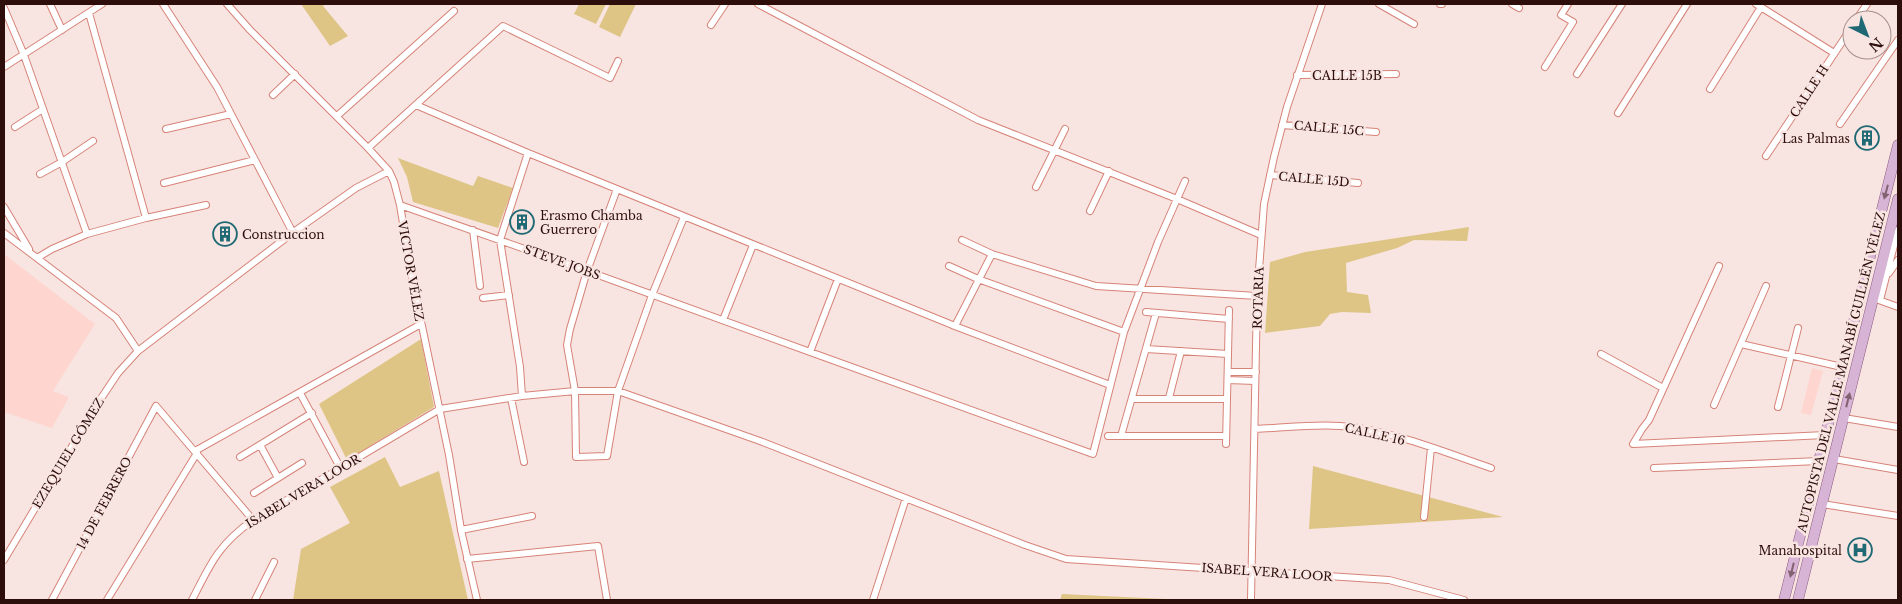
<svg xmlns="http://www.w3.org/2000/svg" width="1902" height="604" font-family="'Libre Baskerville',serif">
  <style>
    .built { fill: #fed5cf }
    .green { fill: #dec586 }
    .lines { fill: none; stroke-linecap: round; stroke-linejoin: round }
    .minor-casing { stroke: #d78378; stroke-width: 8 }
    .primary-casing { stroke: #8b597c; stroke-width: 11 }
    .minor { stroke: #fff; stroke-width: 6 }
    .primary { stroke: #d7b4d6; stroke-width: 10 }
    .oneway { fill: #826170 }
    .labels { text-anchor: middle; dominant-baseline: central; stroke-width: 5; stroke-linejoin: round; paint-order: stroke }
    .street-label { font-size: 12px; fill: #2d0e0a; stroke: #f8e5e2 }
    .poi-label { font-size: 12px; fill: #2d0e0a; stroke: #f8e5e2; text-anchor: end }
  </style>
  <rect width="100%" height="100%" fill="#f8e5e2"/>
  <path class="built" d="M 4,254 L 95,324 L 53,391 L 69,397 L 52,428 L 4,412 Z
    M 1812,368 L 1823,371 L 1811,415 L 1801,413 Z"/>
  <path class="green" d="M 301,4 L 325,4 L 323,6 L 348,36 L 330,46 Z
    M 579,4 L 606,4 L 596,24 L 574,14 Z
    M 610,4 L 636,4 L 620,37 L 599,27 Z
    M 398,158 L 473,186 L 478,176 L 513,188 L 498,228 L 413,202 L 407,177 Z
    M 1469,227 L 1467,241 L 1414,240 L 1397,248 L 1346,263 L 1347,292 L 1368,295 L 1371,313 L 1342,312 L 1330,314 L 1320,326 L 1265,333 L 1270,262 L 1305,252 Z
    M 421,339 L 434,407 L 347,460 L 319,404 Z
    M 385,457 L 400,487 L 439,471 L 468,600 L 293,600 L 301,549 L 350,523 L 330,487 Z
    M 1313,466 L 1503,517 L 1309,529 Z
    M 1062,594 L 1187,600 L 1060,600 Z"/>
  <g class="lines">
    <g class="minor-casing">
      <path id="minor" d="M 50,4 L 62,30
        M 163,4 L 217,87 L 293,233
        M 227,4 L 250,30 L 368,148 L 389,171 L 394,182 L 400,205 L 413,283 L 449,455 L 461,530 L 477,600
        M 758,4 L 978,120 L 1177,199 L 1261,235
        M 1379,4 L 1414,24
        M 1440,4 L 1442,4
        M 1512,4 L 1519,8
        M 1756,4 L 1834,53
        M 4,8 L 24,55 L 87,234 L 52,249 L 37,258
        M 89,13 L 146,218
        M 1856,20 L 1867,4
        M 711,25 L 725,4
        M 4,67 L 102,4
        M 1545,67 L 1573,22 L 1561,15 L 1568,4
        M 1577,74 L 1622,4
        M 1297,75 L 1396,74
        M 1710,89 L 1761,7
        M 273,95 L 295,74
        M 416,105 L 528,153 L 955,326 L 992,254
        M 1618,113 L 1687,4
        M 337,116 L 454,11
        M 1840,124 L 1898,40
        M 1282,125 L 1376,132
        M 15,127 L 43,109
        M 166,129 L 231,114
        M 368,148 L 503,26 L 610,78 L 618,61
        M 1766,156 L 1852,27
        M 40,174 L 62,162 L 93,141
        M 1270,175 L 1358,183
        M 164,183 L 255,160
        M 1036,187 L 1065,129
        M 617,189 L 587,271 L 570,329 L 567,345 L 575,391 L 576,457 L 607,456 L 618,391 L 652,295 L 684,217
        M 400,205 L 587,271 L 810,352 L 838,279
        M 4,207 L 29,249
        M 1090,211 L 1109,171
        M 473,230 L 480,286
        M 86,232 L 87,234 L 146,218 L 206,205
        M 4,233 L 116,318 L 138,351
        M 962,240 L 992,254 L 1096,286 L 1257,296
        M 949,266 L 978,279 L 1124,332
        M 1719,266 L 1649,420 L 1642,429 L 1633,444 L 1825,435
        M 1889,273 L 1898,260
        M 483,298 L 509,295
        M 1876,299 L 1898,307
        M 1880,300 L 1898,230
        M 1146,312 L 1229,319
        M 723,320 L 753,245
        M 952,325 L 1110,385
        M 1741,344 L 1842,367
        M 1146,349 L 1228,354
        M 810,352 L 1093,454 L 1124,332 L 1158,242 L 1185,181
        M 1601,354 L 1663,388
        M 1228,372 L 1256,372
        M 1228,380 L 1255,381
        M 300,393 L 341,469
        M 522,396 L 520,367 L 500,240 L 528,153
        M 511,398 L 524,462
        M 1169,398 L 1181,351
        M 1132,399 L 1227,399
        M 1714,405 L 1766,286
        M 1778,407 L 1798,328
        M 1844,418 L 1898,427
        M 1255,429 C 1283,428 1312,424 1340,426 C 1388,429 1444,452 1491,468
        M 1108,436 L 1226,436
        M 1121,436 L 1156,313
        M 1226,444 L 1229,310
        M 260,445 L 278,478
        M 240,457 L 312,413
        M 1834,459 L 1898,470
        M 1654,468 L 1819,461
        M 254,493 L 302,463
        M 1822,504 L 1898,516
        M 1424,517 L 1431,448
        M 461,530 L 532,516
        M 467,559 L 598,546 L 607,600
        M 4,560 L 98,403 L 118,373 L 138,351 L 295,231 L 356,188 L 389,171
        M 52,600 L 156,406 L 253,520
        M 107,600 L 197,453 L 195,451 L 421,324
        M 192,600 C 211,563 218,545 253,520 L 440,409 L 522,396 L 575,391 L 618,391 L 760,441 L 1025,545 L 1066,559 L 1389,580 L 1464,600
        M 255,600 L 274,562
        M 873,600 L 906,498
        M 1251,600 L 1257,296 L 1264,204 L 1274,157 L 1287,107 L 1322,4"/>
    </g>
    <g class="primary-casing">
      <path id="primary" d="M 1784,600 L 1898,145
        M 1798,600 L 1898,199"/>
    </g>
    <use href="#minor" class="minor"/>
    <use href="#primary" class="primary"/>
  </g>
  <defs><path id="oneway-solid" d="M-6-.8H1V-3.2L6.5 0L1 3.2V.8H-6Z" transform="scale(1.25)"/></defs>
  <g class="oneway">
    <use href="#oneway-solid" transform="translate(1886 192) rotate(105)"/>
    <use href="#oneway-solid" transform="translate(1848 400) rotate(-76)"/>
    <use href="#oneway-solid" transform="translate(1792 570) rotate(104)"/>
  </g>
  <defs>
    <g id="building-ring" transform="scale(1.25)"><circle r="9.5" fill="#f8e5e2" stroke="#1f6974" stroke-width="1.5"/><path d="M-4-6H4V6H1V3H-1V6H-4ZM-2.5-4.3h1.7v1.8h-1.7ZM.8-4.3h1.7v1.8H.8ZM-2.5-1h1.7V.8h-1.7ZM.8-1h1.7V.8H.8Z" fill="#1f6974"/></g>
    <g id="hospital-ring" transform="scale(1.25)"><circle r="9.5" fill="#f8e5e2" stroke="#1f6974" stroke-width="1.5"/><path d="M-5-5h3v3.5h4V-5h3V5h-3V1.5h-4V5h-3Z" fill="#1f6974"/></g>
  </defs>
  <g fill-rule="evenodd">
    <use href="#building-ring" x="1867" y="138"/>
    <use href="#building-ring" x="522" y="222"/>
    <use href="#building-ring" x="225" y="234"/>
    <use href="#hospital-ring" x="1860" y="550"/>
  </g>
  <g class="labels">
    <g class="street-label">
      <text x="1347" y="75">CALLE 15B</text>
      <text transform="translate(1809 91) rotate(-57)">CALLE H</text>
      <text transform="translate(1329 128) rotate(5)">CALLE 15C</text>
      <text transform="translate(1314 179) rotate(5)">CALLE 15D</text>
      <text transform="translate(562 262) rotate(20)">STEVE JOBS</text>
      <text transform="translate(411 271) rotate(80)">VICTOR VÉLEZ</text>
      <text transform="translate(1258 298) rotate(-88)">ROTARIA</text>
      <text transform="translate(1841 372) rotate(-76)">AUTOPISTA DEL VALLE MANABÍ GUILLÉN VÉLEZ</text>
      <text transform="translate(1375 434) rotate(13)">CALLE 16</text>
      <text transform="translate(68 453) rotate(-59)">EZEQUIEL GÓMEZ</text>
      <text transform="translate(303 491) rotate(-31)">ISABEL VERA LOOR</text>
      <text transform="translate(104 503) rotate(-62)">14 DE FEBRERO</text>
      <text transform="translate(1267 572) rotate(4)">ISABEL VERA LOOR</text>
    </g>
    <g class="poi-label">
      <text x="1850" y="138">Las Palmas</text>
      <text x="540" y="215" text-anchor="start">Erasmo Chamba<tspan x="540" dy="14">Guerrero</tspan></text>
      <text x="242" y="234" text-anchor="start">Construccion</text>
      <text x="1842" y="550">Manahospital</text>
    </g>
  </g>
  <rect width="1902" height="604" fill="none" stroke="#2d0e0a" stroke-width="10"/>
  <g transform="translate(1867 35) rotate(138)"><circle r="24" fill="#f8e5e2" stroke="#a78f8c"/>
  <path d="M0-4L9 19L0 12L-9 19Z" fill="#1f6974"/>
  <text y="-8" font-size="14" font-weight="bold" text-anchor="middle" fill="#2d0e0a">N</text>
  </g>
</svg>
